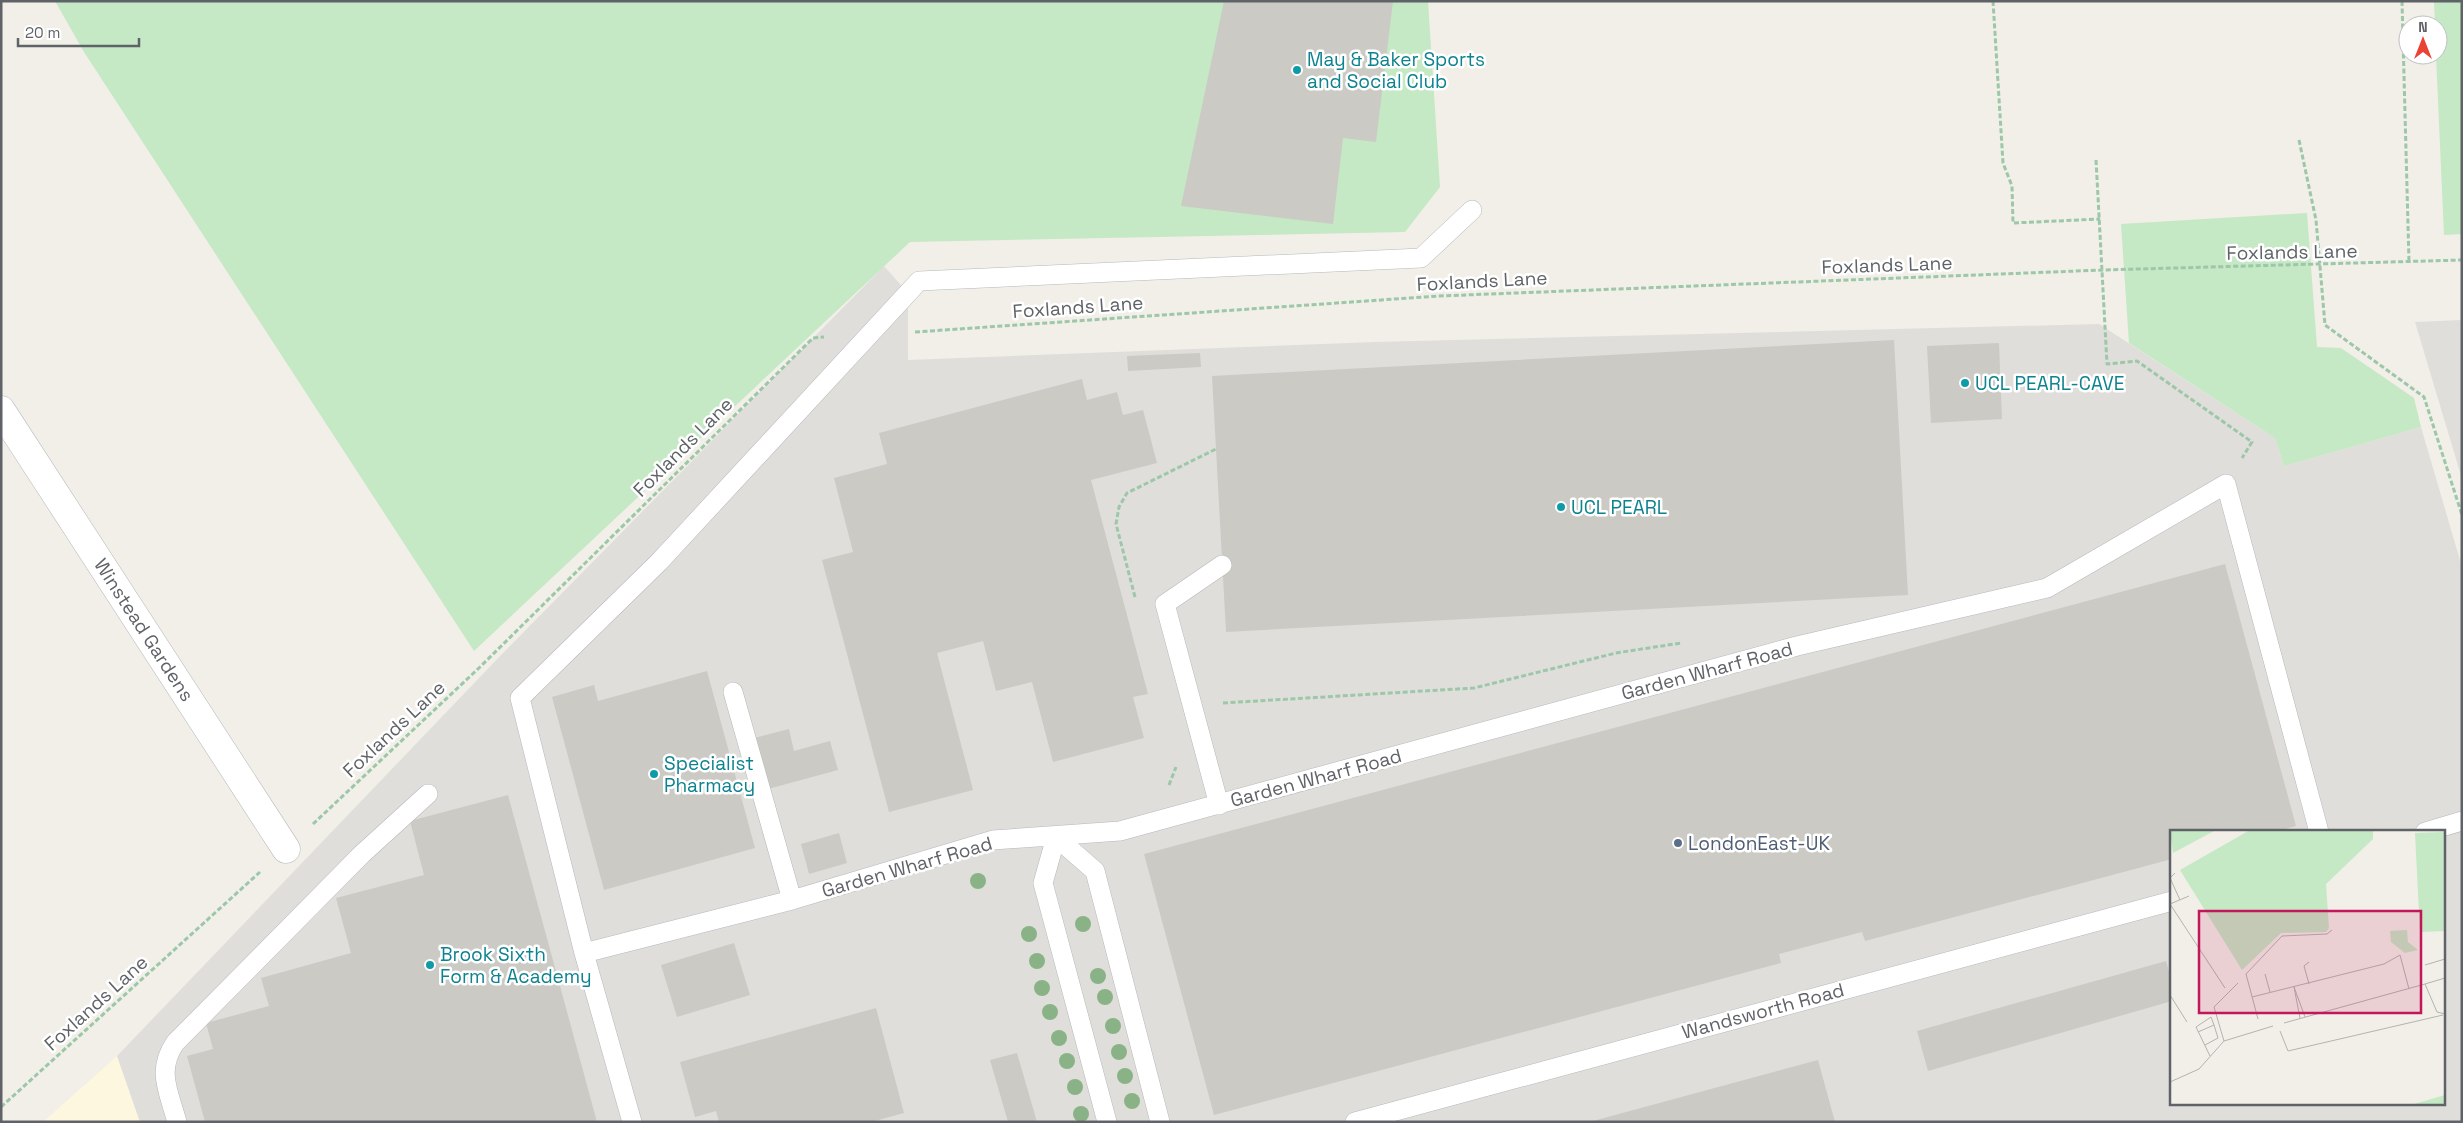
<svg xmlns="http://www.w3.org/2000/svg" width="2463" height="1123" font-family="'Space Grotesk',sans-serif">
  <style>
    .commercial { fill: #fef7e0 }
    .industrial { fill: #e0deda; fill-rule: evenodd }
    .green { fill: #c5e8c5 }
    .building { fill: #cccac5 }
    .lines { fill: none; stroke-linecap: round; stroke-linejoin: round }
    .service-casing { stroke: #b5b8bc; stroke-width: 20 }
    .minor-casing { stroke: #b5b8bc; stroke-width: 29 }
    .path { stroke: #9cc7a9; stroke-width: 3; stroke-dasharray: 5 2.5; stroke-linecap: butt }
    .service { stroke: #fff; stroke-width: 19 }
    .minor { stroke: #fff; stroke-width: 28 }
    .tree { fill: #89b387 }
    .culture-dot { fill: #0f9aa8; stroke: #fff; stroke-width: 2 }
    .service-dot { fill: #5c6f8a; stroke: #fff; stroke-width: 2 }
    .labels { text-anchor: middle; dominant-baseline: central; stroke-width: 5; stroke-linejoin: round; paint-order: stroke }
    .culture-label { font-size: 19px; fill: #0d838f; stroke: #fff; text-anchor: start }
    .street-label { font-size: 19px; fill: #5f6368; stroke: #fff }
    .service-label { font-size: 19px; fill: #4e5e75; stroke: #fff; text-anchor: start }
    .inset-road { fill: none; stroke: #b3b3b1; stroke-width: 1 }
    .view { fill: #c2185b; fill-opacity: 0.15; stroke: #c2185b; stroke-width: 2.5 }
    .inset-edge { fill: none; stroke: #5f6368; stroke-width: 2.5 }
  </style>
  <rect width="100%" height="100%" fill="#f1efe8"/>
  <path class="commercial" d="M 117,1056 L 140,1122 L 43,1122 Z"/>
  <path class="industrial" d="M 884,266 L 908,293 L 908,360 L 1374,342 L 2099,324 L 2275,438 L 2284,466 L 2421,427 L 2462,567 L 2462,1122 L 140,1122 L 117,1056 L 503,653 ZM 2172,832 L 2444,832 L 2444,1104 L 2172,1104 Z
    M 2462,320 L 2462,479 L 2415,322 Z"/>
  <path class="green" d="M 55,1 L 1428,1 L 1440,187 L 1405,232 L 910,242 L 474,651 L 84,52 Z
    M 2434,1 L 2462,1 L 2462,234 L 2444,235 L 2436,55 L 2438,55 L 2438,25 L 2435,25 Z
    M 2307,213 L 2317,347 L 2341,348 L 2414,398 L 2421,427 L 2284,466 L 2275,438 L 2129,343 L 2121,224 Z"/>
  <path class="building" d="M 1224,1 L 1393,1 L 1376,142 L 1343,138 L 1333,224 L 1181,206 Z
    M 1894,340 L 1908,595 L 1226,632 L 1212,376 Z
    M 1999,343 L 2002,419 L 1931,423 L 1927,346 Z
    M 1200,353 L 1201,367 L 1128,371 L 1127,356 Z
    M 1082,379 L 1087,400 L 1117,392 L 1123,415 L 1143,410 L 1157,463 L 1091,480 L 1148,694 L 1133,697 L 1144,738 L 1053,762 L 1032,682 L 996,691 L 983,641 L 937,653 L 973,790 L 889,812 L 822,560 L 853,552 L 834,478 L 887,464 L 879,433 Z
    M 2225,564 L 2296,826 L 2274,832 L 2172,832 L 2172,859 L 1865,941 L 1862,932 L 1779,954 L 1781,963 L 1214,1115 L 1144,854 Z
    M 707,671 L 755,848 L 604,890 L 552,697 L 594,685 L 598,701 Z
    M 789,729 L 794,751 L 830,741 L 838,770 L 768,789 L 754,738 Z
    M 508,795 L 597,1122 L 205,1122 L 187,1056 L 213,1049 L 206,1023 L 269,1006 L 261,978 L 351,953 L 336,898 L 424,875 L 410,821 Z
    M 839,833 L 847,863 L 809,874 L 801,844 Z
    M 734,943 L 750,995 L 677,1017 L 661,965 Z
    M 2166,961 L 2172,982 L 2172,1001 L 1928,1071 L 1917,1031 Z
    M 876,1008 L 904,1113 L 871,1122 L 719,1122 L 716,1111 L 695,1117 L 680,1062 Z
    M 1017,1053 L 1037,1122 L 1008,1122 L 990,1060 Z
    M 1818,1060 L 1835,1122 L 1593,1122 L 1593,1121 Z"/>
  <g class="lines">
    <g class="service-casing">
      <path id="service" d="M 733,692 L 792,900
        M 1219,805 L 1165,604 L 1222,565
        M 2425,832 L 2462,821
        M 584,953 L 792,900 L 993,840 L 1120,831 L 1797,646 L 2047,588 L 2226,484 L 2319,832
        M 177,1122 C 169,1092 156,1071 175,1043 L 362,854 L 428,794
        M 632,1122 L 584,953 L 520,698 L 659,562 L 919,281 L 1421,258 L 1472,210
        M 1107,1122 L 1043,883 L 1056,837 L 1095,871 L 1160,1122
        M 1355,1122 L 2172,901"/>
    </g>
    <g class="minor-casing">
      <path id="minor" d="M 1,410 L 286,849"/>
    </g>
    <path class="path" d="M 1993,1 L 2003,163 L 2012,186 L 2013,223 L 2100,219
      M 2402,1 L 2409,262
      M 2299,140 L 2316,220 L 2325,325 L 2424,397 L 2462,515
      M 2096,160 L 2107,364 L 2137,361 L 2252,442 L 2242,458
      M 915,332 L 1439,296 L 2103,270 L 2462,260
      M 1135,597 L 1116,524 L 1119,507 L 1127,493 L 1216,449
      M 1223,703 L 1474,688 L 1616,653 L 1681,643
      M 1169,785 L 1176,767
      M 313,824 L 480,667 L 813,338 L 824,337
      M 1,1107 L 260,872"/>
    <use href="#service" class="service"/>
    <use href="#minor" class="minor"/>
  </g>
  <g class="tree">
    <circle cx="978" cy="881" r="8"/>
    <circle cx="1083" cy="924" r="8"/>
    <circle cx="1029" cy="934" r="8"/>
    <circle cx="1037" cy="961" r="8"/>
    <circle cx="1098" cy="976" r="8"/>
    <circle cx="1042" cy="988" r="8"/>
    <circle cx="1105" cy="997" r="8"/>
    <circle cx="1050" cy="1012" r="8"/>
    <circle cx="1113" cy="1026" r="8"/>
    <circle cx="1059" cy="1038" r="8"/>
    <circle cx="1119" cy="1052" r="8"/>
    <circle cx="1067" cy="1061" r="8"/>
    <circle cx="1125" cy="1076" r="8"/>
    <circle cx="1075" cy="1087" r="8"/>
    <circle cx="1132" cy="1101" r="8"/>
    <circle cx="1081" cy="1114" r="8"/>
  </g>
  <g class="culture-dot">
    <circle cx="1297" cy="70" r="5"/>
    <circle cx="1965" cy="383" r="5"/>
    <circle cx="1561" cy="507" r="5"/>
    <circle cx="654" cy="774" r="5"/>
    <circle cx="430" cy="965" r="5"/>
  </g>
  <circle class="service-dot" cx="1678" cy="843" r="5"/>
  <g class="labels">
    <g class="culture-label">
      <text x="1307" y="59">May &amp; Baker Sports<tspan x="1307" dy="22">and Social Club</tspan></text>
      <text x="1975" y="383">UCL PEARL-CAVE</text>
      <text x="1571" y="507">UCL PEARL</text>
      <text x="664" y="763">Specialist<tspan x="664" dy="22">Pharmacy</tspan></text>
      <text x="440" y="954">Brook Sixth<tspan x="440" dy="22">Form &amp; Academy</tspan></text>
    </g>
    <g class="street-label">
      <text transform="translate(2292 252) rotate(-1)">Foxlands Lane</text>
      <text transform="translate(1887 265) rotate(-2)">Foxlands Lane</text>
      <text transform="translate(1482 281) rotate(-3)">Foxlands Lane</text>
      <text transform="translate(1078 307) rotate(-4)">Foxlands Lane</text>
      <text transform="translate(683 447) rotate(-45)">Foxlands Lane</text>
      <text transform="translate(144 630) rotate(57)">Winstead Gardens</text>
      <text transform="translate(1707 671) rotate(-15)">Garden Wharf Road</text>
      <text transform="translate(394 729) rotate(-43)">Foxlands Lane</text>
      <text transform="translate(1316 778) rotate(-15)">Garden Wharf Road</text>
      <text transform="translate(907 867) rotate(-16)">Garden Wharf Road</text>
      <text transform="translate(96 1003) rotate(-42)">Foxlands Lane</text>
      <text transform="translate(1763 1011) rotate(-15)">Wandsworth Road</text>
    </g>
    <g class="service-label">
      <text x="1688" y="843">LondonEast-UK</text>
    </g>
  </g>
  <g transform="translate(2170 830)">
    <rect width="275" height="275" fill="#f1efe8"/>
    <path d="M 0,0 L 46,0 L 3,23 ZM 80,0 L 203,0 L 203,9 L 156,54 L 159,98 L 156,102 L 111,103 L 72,140 L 10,40 ZM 275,2 L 275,101 L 250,102 L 245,3 ZM 237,100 L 238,112 L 248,120 L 235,123 L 221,112 L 220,101 ZM 275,265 L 275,275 L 241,275 Z" fill="#c5e8c5"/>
    <path class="inset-road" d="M 5,43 L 0,48 L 10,70M 0,74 L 55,158M 0,74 L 19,66M 255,135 L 275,129M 95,144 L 100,162M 139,154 L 134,136 L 139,132M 255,154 L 275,148M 124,157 L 135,187M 124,157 L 130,188M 0,165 L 17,192M 82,167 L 214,134 L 230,125 L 239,159M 88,189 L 76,144 L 112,106 L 157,104 L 162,100M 114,193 L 255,154 L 267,182 L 275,184M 110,201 L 118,221 L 273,185M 28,202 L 44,195 L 48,208 L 35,215M 54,211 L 44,177 L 68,153M 40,226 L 26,197 L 41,187 L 44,195M 0,252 L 29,239 L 54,211 L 103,196"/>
    <path class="view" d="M 29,81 L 251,81 L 251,183 L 29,183 Z"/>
    <rect width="275" height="275" class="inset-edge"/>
  </g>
  <rect width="2463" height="1123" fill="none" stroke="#5f6368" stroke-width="5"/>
  <g transform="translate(2423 40)"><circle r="24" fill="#ffffff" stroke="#bfc1c3"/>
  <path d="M0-4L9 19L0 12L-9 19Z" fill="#ea4335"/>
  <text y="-8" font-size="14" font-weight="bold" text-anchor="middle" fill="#5f6368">N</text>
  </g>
  <path d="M18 38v8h121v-8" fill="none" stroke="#5f6368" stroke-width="2.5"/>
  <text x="25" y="38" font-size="15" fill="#5f6368" stroke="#ffffff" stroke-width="4" paint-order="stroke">20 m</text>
</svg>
